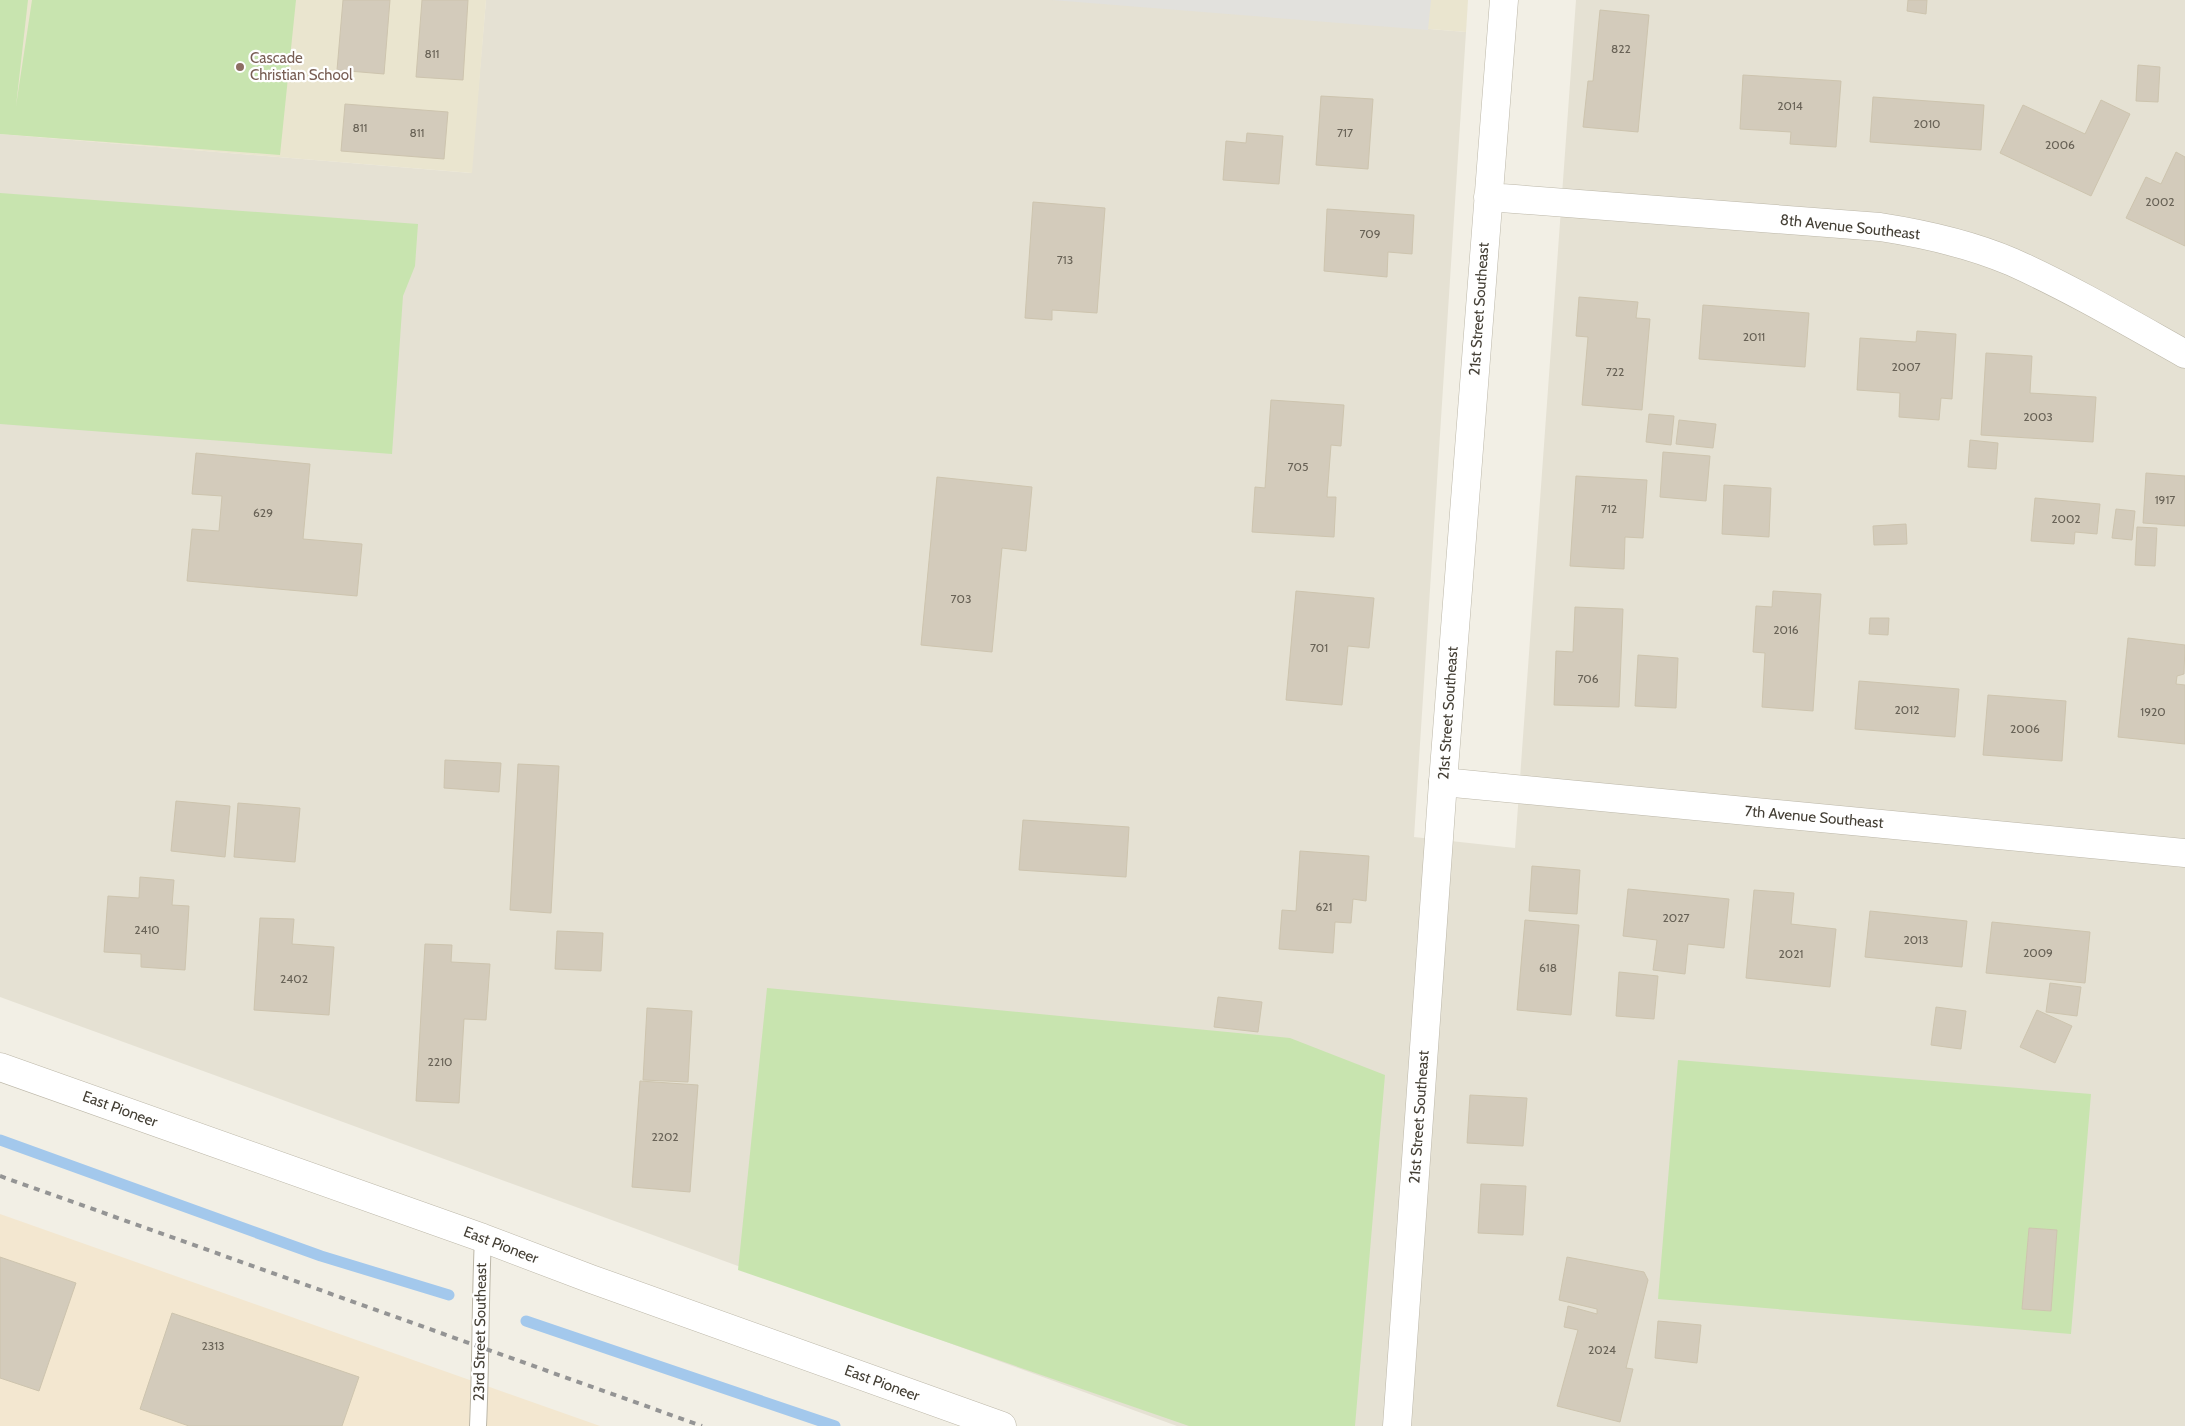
<svg xmlns="http://www.w3.org/2000/svg" width="2185" height="1426" font-family="Cabin,sans-serif">
  <style>
    .residential { fill: #e5e1d3 }
    .commercial { fill: #f3e7d0 }
    .education { fill: #eae5cf }
    .green { fill: #c8e4af; fill-rule: evenodd }
    .parking { fill: #e2e1dd }
    .lines { fill: none; stroke-linecap: round; stroke-linejoin: round }
    .stream { stroke: #a3c8ec; stroke-width: 11 }
    .building { fill: #d3cbbb; stroke: #cdc4ae }
    .service-casing { stroke: #bcb7a8; stroke-width: 18 }
    .minor-casing { stroke: #bcb7a8; stroke-width: 29 }
    .tertiary-casing { stroke: #bcb7a8; stroke-width: 29 }
    .service { stroke: #fff; stroke-width: 16 }
    .minor { stroke: #fff; stroke-width: 28 }
    .tertiary { stroke: #fff; stroke-width: 28 }
    .rail { stroke: #949494; stroke-width: 4; stroke-dasharray: 6 6; stroke-linecap: butt }
    .education-dot { fill: #8d6e63; stroke: #fff; stroke-width: 2 }
    .labels { text-anchor: middle; dominant-baseline: central; stroke-width: 4.5; stroke-linejoin: round; paint-order: stroke }
    .number-label { font-size: 12px; fill: #686256 }
    .education-label { font-size: 15px; fill: #785e54; stroke: #fff; text-anchor: start }
    .street-label { font-size: 15px; fill: #443f35; stroke: #fff }
  </style>
  <rect width="100%" height="100%" fill="#f2efe5"/>
  <path class="residential" d="M 486,0 L 1080,0 L 1466,32 L 1414,837 L 1515,848 L 1576,0 L 2185,0 L 2185,1426 L 1177,1426 L 0,997 L 0,134 L 471,173 Z"/>
  <path class="commercial" d="M 0,1214 L 600,1426 L 0,1426 Z"/>
  <path class="education" d="M 0,0 L 486,0 L 472,173 L 0,134 Z
    M 1080,0 L 1468,0 L 1466,32 Z"/>
  <path class="green" d="M 0,0 L 28,0 L 16,106 L 32,0 L 296,0 L 280,155 L 0,134 Z
    M 0,193 L 418,224 L 415,266 L 403,296 L 392,454 L 0,424 Z
    M 767,988 L 1290,1038 L 1385,1075 L 1355,1426 L 1189,1426 L 738,1270 Z
    M 1678,1060 L 2091,1094 L 2071,1334 L 1658,1299 ZM 2029,1228 L 2057,1230 L 2051,1311 L 2022,1309 Z"/>
  <path class="parking" d="M 1052,0 L 1431,0 L 1428,30 Z"/>
  <g class="lines">
    <path class="stream" d="M 0,1140 L 321,1256 L 449,1295
      M 526,1321 L 835,1426"/>
  </g>
  <path class="building" d="M 343,0 L 390,0 L 384,74 L 337,70 Z
    M 422,0 L 468,0 L 463,80 L 416,77 Z
    M 1908,0 L 1927,0 L 1926,14 L 1907,11 Z
    M 1600,10 L 1649,15 L 1638,132 L 1583,127 L 1588,81 L 1593,81 Z
    M 2138,65 L 2160,67 L 2158,102 L 2136,101 Z
    M 1743,75 L 1841,81 L 1836,147 L 1790,144 L 1791,132 L 1740,129 Z
    M 1321,96 L 1373,99 L 1368,169 L 1316,165 Z
    M 1873,97 L 1984,105 L 1981,150 L 1870,142 Z
    M 2101,100 L 2130,114 L 2091,196 L 2000,153 L 2023,105 L 2085,134 Z
    M 345,104 L 448,112 L 444,159 L 341,151 Z
    M 1247,133 L 1283,136 L 1279,184 L 1223,180 L 1226,141 L 1246,143 Z
    M 2176,152 L 2185,157 L 2185,246 L 2126,218 L 2146,177 L 2161,184 Z
    M 1033,202 L 1105,208 L 1097,313 L 1052,310 L 1052,320 L 1025,318 Z
    M 1327,209 L 1414,215 L 1412,254 L 1388,252 L 1387,277 L 1324,271 Z
    M 1579,297 L 1638,302 L 1636,318 L 1650,319 L 1642,410 L 1582,405 L 1588,337 L 1576,336 Z
    M 1703,305 L 1809,313 L 1805,367 L 1699,359 Z
    M 1917,331 L 1956,334 L 1952,399 L 1941,398 L 1939,420 L 1899,417 L 1900,393 L 1857,390 L 1860,338 L 1916,342 Z
    M 1986,353 L 2032,356 L 2030,393 L 2096,397 L 2093,442 L 1981,435 Z
    M 1271,400 L 1344,405 L 1341,446 L 1331,445 L 1327,497 L 1336,497 L 1334,537 L 1252,532 L 1255,487 L 1265,488 Z
    M 1649,414 L 1674,416 L 1671,445 L 1646,442 Z
    M 1679,420 L 1716,424 L 1713,448 L 1676,444 Z
    M 1970,440 L 1998,443 L 1996,469 L 1968,467 Z
    M 1663,452 L 1710,456 L 1706,501 L 1660,497 Z
    M 196,453 L 310,464 L 303,539 L 362,544 L 357,596 L 187,581 L 192,529 L 219,531 L 222,496 L 192,494 Z
    M 2146,473 L 2185,476 L 2185,526 L 2143,523 Z
    M 1576,476 L 1647,480 L 1643,538 L 1625,537 L 1624,569 L 1570,566 Z
    M 937,477 L 1032,487 L 1026,551 L 1002,548 L 992,652 L 921,645 Z
    M 1724,485 L 1771,488 L 1769,537 L 1722,534 Z
    M 2035,498 L 2100,504 L 2097,534 L 2075,532 L 2074,544 L 2031,541 Z
    M 2116,509 L 2135,511 L 2132,540 L 2112,538 Z
    M 1906,524 L 1907,544 L 1874,545 L 1873,526 Z
    M 2137,527 L 2157,528 L 2155,566 L 2135,565 Z
    M 1296,591 L 1374,598 L 1369,648 L 1348,646 L 1342,705 L 1286,700 Z
    M 1773,591 L 1821,594 L 1813,711 L 1762,707 L 1765,653 L 1753,652 L 1756,606 L 1772,607 Z
    M 1575,607 L 1623,609 L 1619,707 L 1554,705 L 1556,651 L 1573,652 Z
    M 1870,618 L 1889,618 L 1888,635 L 1869,634 Z
    M 2128,638 L 2185,645 L 2184,674 L 2177,676 L 2176,684 L 2185,685 L 2185,744 L 2118,737 Z
    M 1638,655 L 1678,658 L 1676,708 L 1635,706 Z
    M 1859,681 L 1959,689 L 1955,737 L 1855,729 Z
    M 1988,695 L 2066,701 L 2062,761 L 1983,755 Z
    M 445,760 L 501,763 L 499,792 L 444,788 Z
    M 518,764 L 559,766 L 551,913 L 510,910 Z
    M 176,801 L 230,806 L 225,857 L 171,851 Z
    M 238,803 L 300,808 L 295,862 L 234,857 Z
    M 1023,820 L 1129,827 L 1126,877 L 1019,870 Z
    M 1300,851 L 1369,856 L 1366,901 L 1353,899 L 1351,923 L 1335,922 L 1333,953 L 1279,949 L 1282,910 L 1296,911 Z
    M 1532,866 L 1580,870 L 1577,914 L 1529,911 Z
    M 140,877 L 174,880 L 172,905 L 189,906 L 185,970 L 141,967 L 141,954 L 104,952 L 108,896 L 139,898 Z
    M 1628,889 L 1729,899 L 1724,948 L 1688,944 L 1685,974 L 1653,970 L 1657,940 L 1623,936 Z
    M 1754,890 L 1794,893 L 1791,924 L 1836,929 L 1830,987 L 1746,978 Z
    M 1870,911 L 1967,921 L 1962,967 L 1865,957 Z
    M 260,918 L 294,919 L 292,944 L 334,947 L 329,1015 L 254,1010 Z
    M 1525,920 L 1579,925 L 1571,1015 L 1517,1010 Z
    M 1992,922 L 2090,932 L 2085,983 L 1986,973 Z
    M 557,931 L 603,933 L 601,971 L 555,969 Z
    M 425,944 L 452,945 L 451,962 L 490,964 L 486,1020 L 464,1019 L 459,1103 L 416,1101 Z
    M 1619,972 L 1658,976 L 1654,1019 L 1616,1016 Z
    M 2050,983 L 2081,987 L 2077,1016 L 2046,1012 Z
    M 1218,997 L 1262,1002 L 1258,1032 L 1214,1027 Z
    M 1936,1007 L 1966,1011 L 1961,1049 L 1931,1045 Z
    M 647,1008 L 692,1011 L 688,1082 L 643,1080 Z
    M 2037,1010 L 2072,1026 L 2055,1063 L 2020,1047 Z
    M 640,1081 L 698,1085 L 690,1192 L 632,1187 Z
    M 1470,1095 L 1527,1098 L 1523,1146 L 1467,1143 Z
    M 1481,1184 L 1526,1186 L 1523,1235 L 1478,1233 Z
    M 2029,1228 L 2057,1230 L 2051,1311 L 2022,1309 Z
    M 0,1257 L 76,1283 L 39,1391 L 0,1378 Z
    M 1567,1257 L 1644,1272 L 1648,1280 L 1626,1368 L 1633,1369 L 1620,1422 L 1557,1406 L 1578,1330 L 1564,1327 L 1568,1306 L 1597,1314 L 1597,1309 L 1559,1300 Z
    M 172,1313 L 359,1377 L 342,1426 L 189,1426 L 140,1409 Z
    M 1658,1321 L 1701,1325 L 1697,1363 L 1655,1358 Z"/>
  <g class="lines">
    <g class="service-casing">
      <path id="service" d="M 478,1426 C 481,1363 480,1301 483,1238"/>
    </g>
    <g class="minor-casing">
      <path id="minor" d="M 1488,197 L 1880,227 C 1925,234 1970,244 2012,262 C 2072,289 2128,322 2185,354
        M 1397,1426 L 1443,782 L 1504,0"/>
    </g>
    <g class="tertiary-casing">
      <path id="tertiary" d="M 1443,782 L 2185,853
        M 0,1067 L 483,1238 L 591,1279 L 1002,1426"/>
    </g>
    <use href="#service" class="service"/>
    <use href="#minor" class="minor"/>
    <use href="#tertiary" class="tertiary"/>
    <path class="rail" d="M 0,1176 L 702,1426"/>
  </g>
  <circle class="education-dot" cx="240" cy="67" r="5"/>
  <g class="labels">
    <g class="number-label">
      <text x="1621" y="48">822</text>
      <text x="432" y="53">811</text>
      <text x="1790" y="105">2014</text>
      <text x="1927" y="123">2010</text>
      <text x="360" y="127">811</text>
      <text x="417" y="132">811</text>
      <text x="1345" y="132">717</text>
      <text x="2060" y="144">2006</text>
      <text x="2160" y="201">2002</text>
      <text x="1370" y="233">709</text>
      <text x="1065" y="259">713</text>
      <text x="1754" y="336">2011</text>
      <text x="1906" y="366">2007</text>
      <text x="1615" y="371">722</text>
      <text x="2038" y="416">2003</text>
      <text x="1298" y="466">705</text>
      <text x="2165" y="499">1917</text>
      <text x="1609" y="508">712</text>
      <text x="263" y="512">629</text>
      <text x="2066" y="518">2002</text>
      <text x="961" y="598">703</text>
      <text x="1786" y="629">2016</text>
      <text x="1319" y="647">701</text>
      <text x="1588" y="678">706</text>
      <text x="1907" y="709">2012</text>
      <text x="2153" y="711">1920</text>
      <text x="2025" y="728">2006</text>
      <text x="1324" y="906">621</text>
      <text x="1676" y="917">2027</text>
      <text x="147" y="929">2410</text>
      <text x="1916" y="939">2013</text>
      <text x="2038" y="952">2009</text>
      <text x="1791" y="953">2021</text>
      <text x="1548" y="967">618</text>
      <text x="294" y="978">2402</text>
      <text x="440" y="1061">2210</text>
      <text x="665" y="1136">2202</text>
      <text x="213" y="1345">2313</text>
      <text x="1602" y="1349">2024</text>
    </g>
    <g class="education-label">
      <text x="250" y="58">Cascade<tspan x="250" dy="17">Christian School</tspan></text>
    </g>
    <g class="street-label">
      <text transform="translate(1850 227) rotate(6)">8th Avenue Southeast</text>
      <text transform="translate(1479 309) rotate(-86)">21st Street Southeast</text>
      <text transform="translate(1448 713) rotate(-86)">21st Street Southeast</text>
      <text transform="translate(1814 817) rotate(5)">7th Avenue Southeast</text>
      <text transform="translate(120 1109) rotate(20)">East Pioneer</text>
      <text transform="translate(1419 1117) rotate(-86)">21st Street Southeast</text>
      <text transform="translate(501 1245) rotate(21)">East Pioneer</text>
      <text transform="translate(480 1332) rotate(-89)">23rd Street Southeast</text>
      <text transform="translate(882 1383) rotate(20)">East Pioneer</text>
    </g>
  </g>
</svg>
